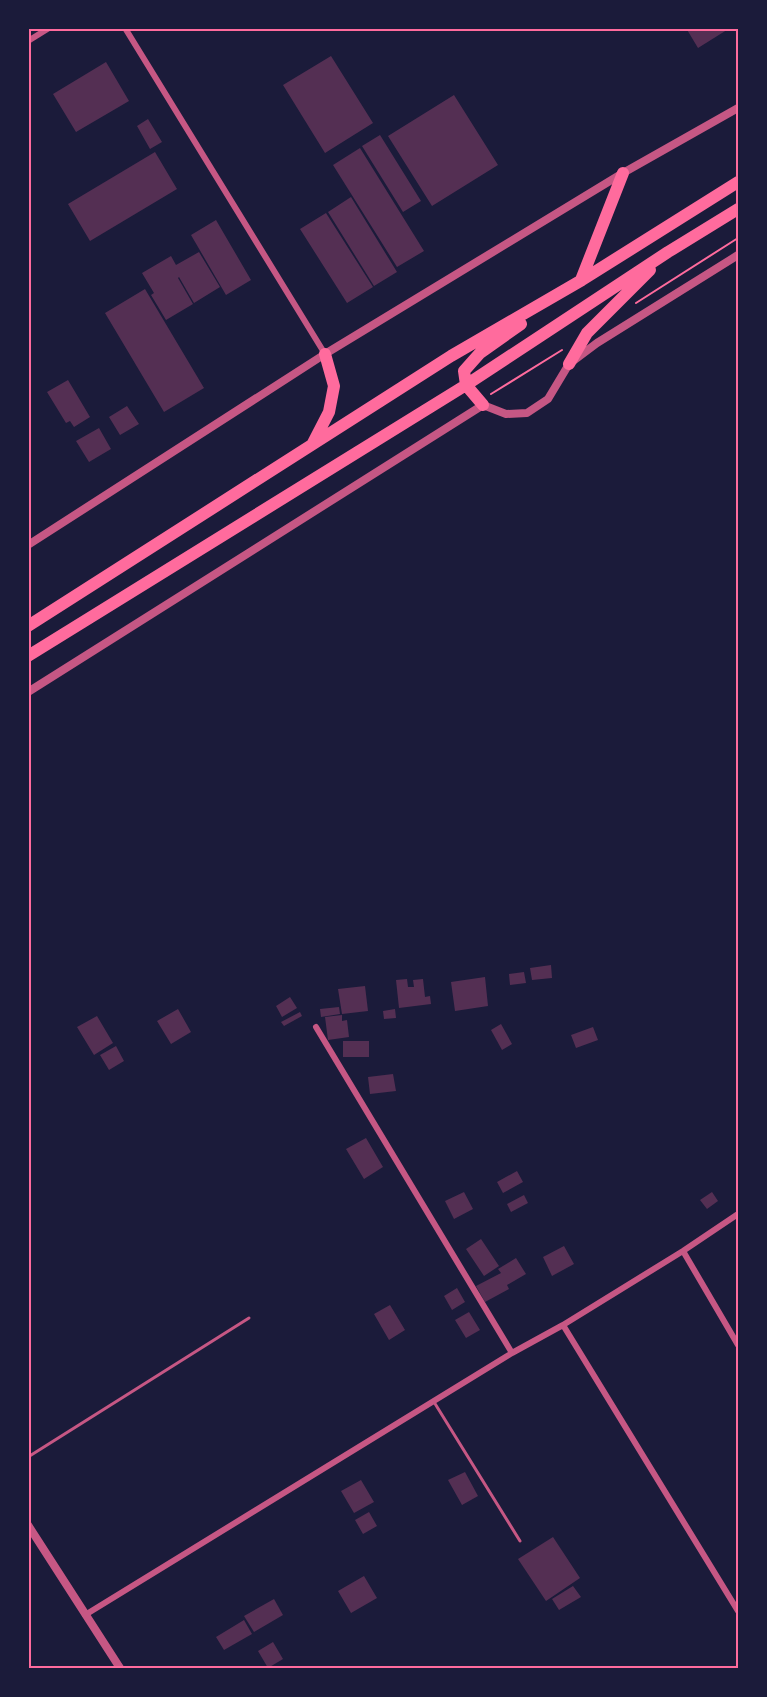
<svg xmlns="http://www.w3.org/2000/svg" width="767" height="1697" font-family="'Crimson Pro',serif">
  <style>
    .building { fill: #542f53 }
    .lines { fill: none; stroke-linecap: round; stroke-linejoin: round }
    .path { stroke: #ff6b9d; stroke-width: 2 }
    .service { stroke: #c65784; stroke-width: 3 }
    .minor { stroke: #c65784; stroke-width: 6 }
    .tertiary { stroke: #c65784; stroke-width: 8 }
    .motorway { stroke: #ff6b9d; stroke-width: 12 }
    .neatline { fill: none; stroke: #ff6b9d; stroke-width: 2 }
  </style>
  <rect width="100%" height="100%" fill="#1b1b3a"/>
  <path class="building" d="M 686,28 L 730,28 L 698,48 Z
    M 331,56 L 373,123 L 325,153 L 283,85 Z
    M 106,62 L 129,101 L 76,132 L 53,94 Z
    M 454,95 L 498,165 L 432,206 L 388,136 Z
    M 148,119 L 162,142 L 150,149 L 137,126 Z
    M 380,135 L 421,201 L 403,212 L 362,146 Z
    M 360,148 L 424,251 L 397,267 L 333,165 Z
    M 155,152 L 177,189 L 90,241 L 68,204 Z
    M 351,197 L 397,272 L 374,286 L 328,212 Z
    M 326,213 L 373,287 L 347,303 L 300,229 Z
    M 216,220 L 251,280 L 226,295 L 191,235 Z
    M 199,252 L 220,287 L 194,303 L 179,277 L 178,278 L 193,304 L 166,320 L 151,295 L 154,293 L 142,273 L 171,256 L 176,265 Z
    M 145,289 L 204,388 L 164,412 L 105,313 Z
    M 68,380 L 90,417 L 74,427 L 70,421 L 66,423 L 47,392 Z
    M 127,406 L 139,424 L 120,435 L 109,417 Z
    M 99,428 L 111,449 L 89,462 L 76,441 Z
    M 551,965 L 552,978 L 532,980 L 530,968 Z
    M 524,972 L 526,983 L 510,985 L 509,974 Z
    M 485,977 L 488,1006 L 455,1011 L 451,982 Z
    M 407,979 L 408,987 L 414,987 L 413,980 L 423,979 L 425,997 L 430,996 L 431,1004 L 399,1008 L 396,980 Z
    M 365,986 L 368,1011 L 342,1014 L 338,989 Z
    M 290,997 L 297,1008 L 282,1017 L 276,1006 Z
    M 339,1007 L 340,1014 L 321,1017 L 320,1009 Z
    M 178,1009 L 191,1032 L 171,1044 L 157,1021 Z
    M 395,1009 L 396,1018 L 384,1019 L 383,1011 Z
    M 300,1012 L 302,1016 L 284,1026 L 281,1022 Z
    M 342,1015 L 342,1021 L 347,1020 L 349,1037 L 328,1040 L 325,1017 Z
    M 97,1016 L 113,1043 L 94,1055 L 77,1027 Z
    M 501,1024 L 512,1044 L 502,1050 L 491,1030 Z
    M 593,1027 L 598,1040 L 576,1048 L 571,1035 Z
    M 343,1041 L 369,1041 L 369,1057 L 343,1057 Z
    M 116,1046 L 124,1061 L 109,1070 L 100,1055 Z
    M 393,1074 L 396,1091 L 370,1094 L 368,1077 Z
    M 366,1138 L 383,1167 L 364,1179 L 346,1149 Z
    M 517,1171 L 523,1182 L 503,1193 L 497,1182 Z
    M 464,1192 L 473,1209 L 454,1219 L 445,1201 Z
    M 712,1192 L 718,1201 L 707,1209 L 700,1200 Z
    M 524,1195 L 528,1203 L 511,1212 L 507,1204 Z
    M 481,1239 L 499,1266 L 484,1276 L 466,1249 Z
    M 564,1246 L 574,1264 L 552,1276 L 543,1257 Z
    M 516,1258 L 526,1274 L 507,1285 L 509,1289 L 485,1302 L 476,1286 L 501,1273 L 498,1269 Z
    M 457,1288 L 465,1302 L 452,1310 L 444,1296 Z
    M 390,1305 L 405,1330 L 389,1340 L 374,1314 Z
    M 469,1312 L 480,1330 L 466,1338 L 455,1320 Z
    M 465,1472 L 478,1496 L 462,1505 L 448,1480 Z
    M 361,1480 L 374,1502 L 354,1513 L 341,1491 Z
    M 369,1512 L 377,1526 L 363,1534 L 355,1520 Z
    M 553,1537 L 580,1578 L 546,1601 L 518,1559 Z
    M 364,1576 L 377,1598 L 351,1613 L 338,1591 Z
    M 573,1586 L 581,1597 L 559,1610 L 552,1599 Z
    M 274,1599 L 283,1615 L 254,1632 L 244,1616 Z
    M 244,1620 L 252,1634 L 224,1650 L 216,1637 Z
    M 273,1642 L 283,1659 L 268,1668 L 258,1651 Z"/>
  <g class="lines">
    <path class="path" d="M 636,303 L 738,238
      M 491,394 L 562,350"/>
    <path class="service" d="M 434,1402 L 520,1541
      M 28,1457 L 249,1318"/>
    <path class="minor" d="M 125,28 L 325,354
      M 28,41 L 49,28
      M 316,1027 L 512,1353
      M 683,1251 L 738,1345
      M 563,1325 L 738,1611
      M 85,1615 L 512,1353 L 563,1325 L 683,1251 L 738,1214"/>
    <path class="tertiary" d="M 28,545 L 325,354 L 623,173 L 738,108
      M 28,692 L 483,405 L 506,414 L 527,413 L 548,399 L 569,364 L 597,343 L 738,255
      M 28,1525 L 120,1668"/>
    <path class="motorway" d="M 581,280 L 623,173
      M 569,364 L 587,333 L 650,270
      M 483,405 L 466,385 L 464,371 L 480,353 L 521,324
      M 313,443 L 329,412 L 334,386 L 325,354
      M 28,626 L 451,356 L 582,280 L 738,182
      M 28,656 L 466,385 L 668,252 L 738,209"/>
  </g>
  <rect width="767" height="1697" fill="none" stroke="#1b1b3a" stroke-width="60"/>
  <rect x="30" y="30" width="707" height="1637" class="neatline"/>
</svg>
